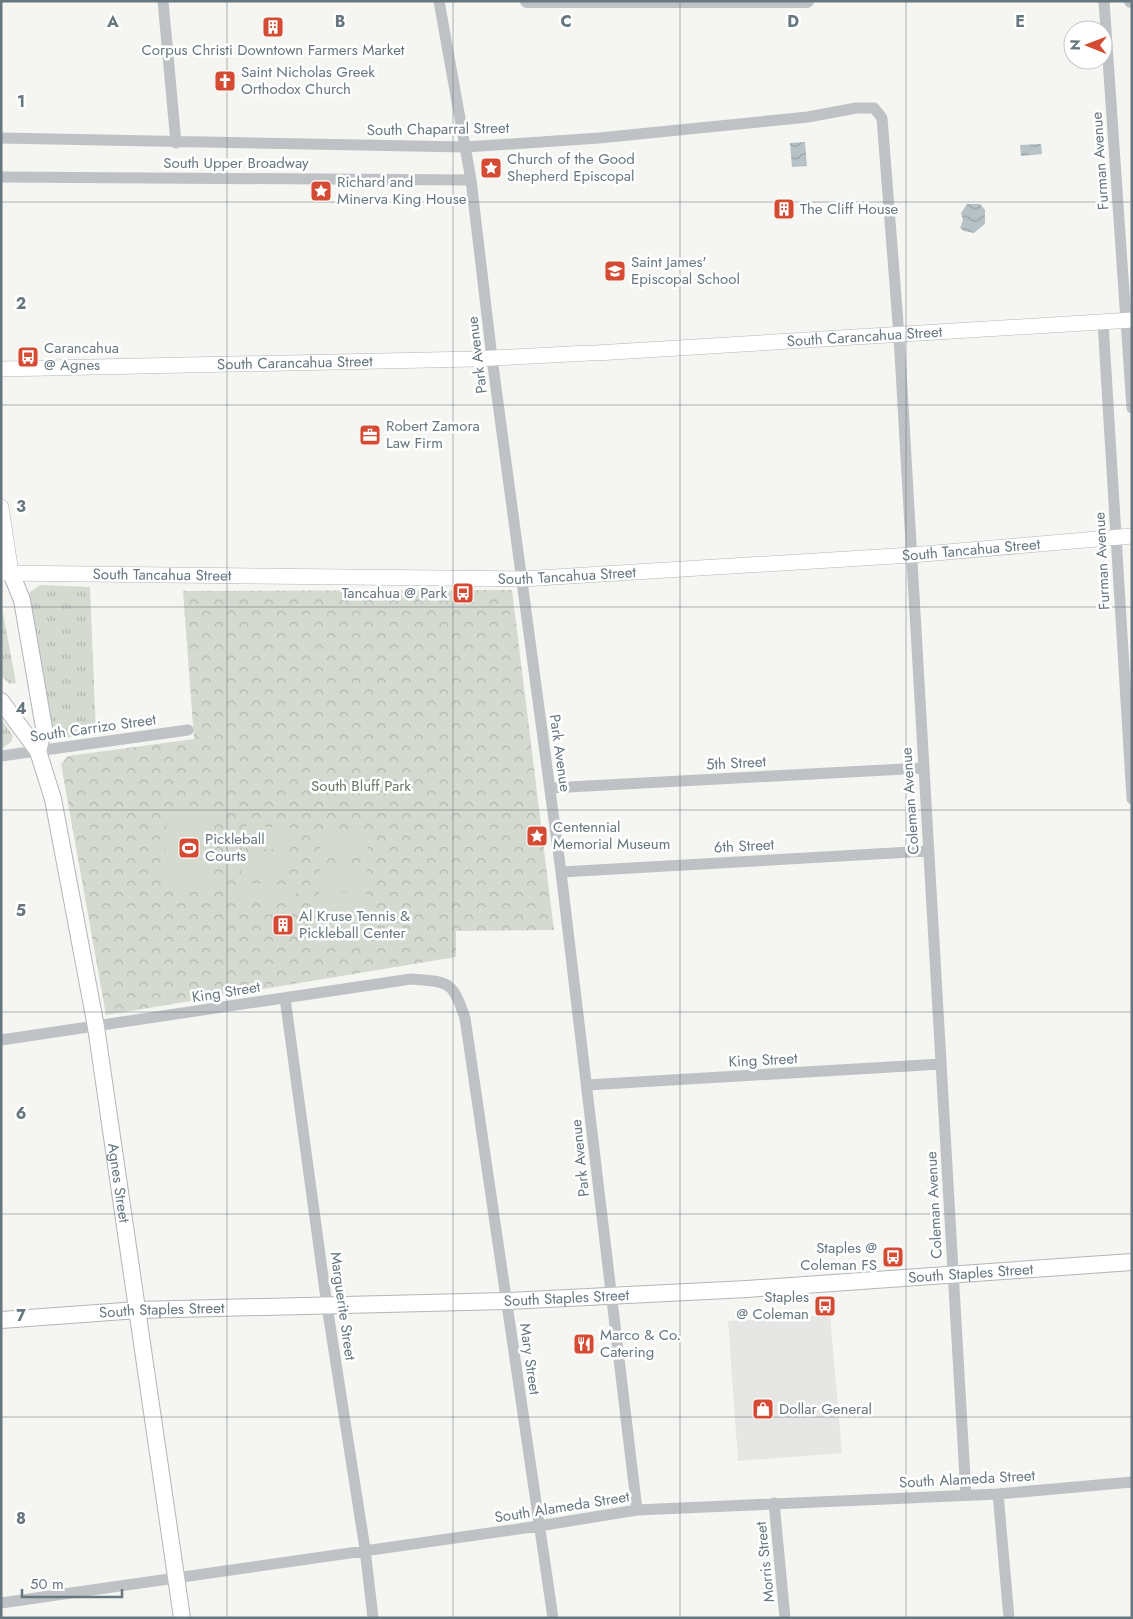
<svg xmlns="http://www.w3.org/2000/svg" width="1133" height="1619" font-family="Jost,sans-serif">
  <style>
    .built { fill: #e6e6e5 }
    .grass { fill: url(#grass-tufts) }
    .park { fill: url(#park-crowns) }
    .garden { fill: #d5dad1 }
    .water { fill: url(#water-waves) }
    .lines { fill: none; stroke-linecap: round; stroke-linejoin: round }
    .secondary-casing { stroke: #b1b6b9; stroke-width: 16 }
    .primary-casing { stroke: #b2b6b9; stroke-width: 18 }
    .minor { stroke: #bec2c5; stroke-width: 11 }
    .tertiary { stroke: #bec2c5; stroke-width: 14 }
    .secondary { stroke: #fff; stroke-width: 15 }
    .primary { stroke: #fff; stroke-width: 16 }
    .grid { fill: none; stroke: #667780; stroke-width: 1; stroke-opacity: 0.55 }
    .labels { text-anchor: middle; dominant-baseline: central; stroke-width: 5; stroke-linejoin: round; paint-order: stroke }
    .poi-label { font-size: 15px; fill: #667780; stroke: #fff; text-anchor: start }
    .street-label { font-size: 15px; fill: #667780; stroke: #fff }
    .park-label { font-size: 15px; fill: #6a7865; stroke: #fff }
    .grid-label { font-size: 16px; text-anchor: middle; font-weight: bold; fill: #667780; stroke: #fff; stroke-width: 5; stroke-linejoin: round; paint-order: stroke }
  </style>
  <defs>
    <pattern id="grass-tufts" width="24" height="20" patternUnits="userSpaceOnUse" patternTransform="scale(1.25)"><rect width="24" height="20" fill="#d5dad1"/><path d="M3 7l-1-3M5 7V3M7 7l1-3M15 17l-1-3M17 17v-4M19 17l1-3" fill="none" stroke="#b1b6af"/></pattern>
    <pattern id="park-crowns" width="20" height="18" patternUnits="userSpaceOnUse" patternTransform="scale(1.25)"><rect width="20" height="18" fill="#d5dad1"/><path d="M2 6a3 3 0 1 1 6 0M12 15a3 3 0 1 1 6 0" fill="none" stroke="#b1b6af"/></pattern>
    <pattern id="water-waves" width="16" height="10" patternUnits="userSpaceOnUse" patternTransform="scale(1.25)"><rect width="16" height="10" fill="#b6c2c5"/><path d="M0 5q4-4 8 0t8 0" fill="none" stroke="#98a2a5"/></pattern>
  </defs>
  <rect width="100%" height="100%" fill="#f5f5f2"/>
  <path class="built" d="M 830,1315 L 842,1453 L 738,1461 L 728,1321 Z"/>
  <path class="grass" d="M 40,585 L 90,587 L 96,734 C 80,735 61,743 51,728 L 28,600 L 30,592 Z
    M 1,602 L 16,683 L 10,684 L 1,676 Z
    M 1,719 L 13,736 L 11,742 L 1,749 Z"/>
  <path class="park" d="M 512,590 L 554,930 L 456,931 L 456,957 L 106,1015 L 61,764 L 68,756 L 194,739 L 183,591 Z"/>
  <path class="garden" d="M 167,807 L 214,808 L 211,889 L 164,888 Z
    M 243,826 L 291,828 L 290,850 L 242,848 Z
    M 321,833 L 368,835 L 368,857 L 320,855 Z
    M 242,855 L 289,856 L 288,878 L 241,877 Z
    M 320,863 L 367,864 L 367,887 L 319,885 Z
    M 241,883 L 288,885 L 289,887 L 296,888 L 296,900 L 240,901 L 240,898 L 232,897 L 233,885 L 240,885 Z
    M 319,892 L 366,893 L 366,916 L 318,914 Z
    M 318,921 L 365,923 L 365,945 L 317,944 Z"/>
  <path class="water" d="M 805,142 L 807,166 L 792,167 L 790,143 Z
    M 1041,144 L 1042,154 L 1021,156 L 1020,145 Z
    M 967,204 L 980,204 L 985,210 L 985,224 L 974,233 L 964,231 L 960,228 L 963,220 L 961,213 Z"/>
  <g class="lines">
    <g class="secondary-casing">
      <g id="secondary">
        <path id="s1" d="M 596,353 L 1132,320"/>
        <path id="s2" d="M 1,369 L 474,359 L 589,353"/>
        <path d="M 1,507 L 11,573"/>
        <path id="s3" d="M 1,573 L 522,579 L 912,555 L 1132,536"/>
      </g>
    </g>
    <g class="primary-casing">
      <g id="primary">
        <path d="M 11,573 L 22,600 L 44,728 L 38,751"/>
        <path id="s4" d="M 1,701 L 38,751 L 53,799 L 96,1027 L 182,1618"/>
        <path id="s5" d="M 1,1320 L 138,1310 L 506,1301 L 747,1289 L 1132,1262"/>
      </g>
    </g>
    <path class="minor" d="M 163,1 L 176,143
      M 439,1 L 471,180 L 492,358 L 561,872 L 637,1510
      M 1104,1 L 1132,408
      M 1,138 L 466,147 L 599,138 L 808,117 L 856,108 L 874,108 L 882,118 L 899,336 L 966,1495
      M 1,177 L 471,180
      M 1103,322 L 1132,799
      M 1,756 L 188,730
      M 550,788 L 923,768
      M 561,872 L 928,851
      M 285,998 L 327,1306 L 365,1549 L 373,1618
      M 1,1040 L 411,979 C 449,982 452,980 465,1018 L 553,1618
      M 587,1085 L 941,1064
      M 998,1494 L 1009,1618
      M 774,1503 L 785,1618
      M 1,1603 L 539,1526 L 637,1510 L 998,1494 L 1132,1482"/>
    <path class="tertiary" d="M 527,1 L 807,1
      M 1131,1 L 1132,1"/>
    <use href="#secondary" class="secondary"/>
    <use href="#primary" class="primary"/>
  </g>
  <path class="grid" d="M 227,1 L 227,1618M 453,1 L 453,1618M 680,1 L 680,1618M 906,1 L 906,1618M 1,202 L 1132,202M 1,405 L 1132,405M 1,607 L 1132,607M 1,810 L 1132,810M 1,1012 L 1132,1012M 1,1214 L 1132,1214M 1,1417 L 1132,1417"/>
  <defs>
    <g id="building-square" transform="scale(1.125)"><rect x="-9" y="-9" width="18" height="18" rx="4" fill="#d54a32" stroke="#fff"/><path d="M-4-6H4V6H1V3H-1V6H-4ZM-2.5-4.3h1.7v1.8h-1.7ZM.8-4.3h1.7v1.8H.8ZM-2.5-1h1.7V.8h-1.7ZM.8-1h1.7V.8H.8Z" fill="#fff"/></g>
    <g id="church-square" transform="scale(1.125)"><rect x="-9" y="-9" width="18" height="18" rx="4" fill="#d54a32" stroke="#fff"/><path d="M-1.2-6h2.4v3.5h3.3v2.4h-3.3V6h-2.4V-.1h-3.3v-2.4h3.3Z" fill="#fff"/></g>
    <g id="sight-square" transform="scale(1.125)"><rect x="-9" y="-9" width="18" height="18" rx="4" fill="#d54a32" stroke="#fff"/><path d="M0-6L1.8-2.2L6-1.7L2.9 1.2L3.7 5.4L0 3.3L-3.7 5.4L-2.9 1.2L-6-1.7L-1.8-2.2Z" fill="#fff"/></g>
    <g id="school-square" transform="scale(1.125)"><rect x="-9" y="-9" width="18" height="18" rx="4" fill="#d54a32" stroke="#fff"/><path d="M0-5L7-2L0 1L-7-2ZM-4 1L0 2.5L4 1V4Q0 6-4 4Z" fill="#fff"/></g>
    <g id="bus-square" transform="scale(1.125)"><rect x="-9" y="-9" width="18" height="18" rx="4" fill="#d54a32" stroke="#fff"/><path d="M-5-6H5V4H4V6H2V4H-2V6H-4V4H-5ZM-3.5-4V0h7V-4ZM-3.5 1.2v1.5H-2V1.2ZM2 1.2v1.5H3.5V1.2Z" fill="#fff"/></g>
    <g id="office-square" transform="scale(1.125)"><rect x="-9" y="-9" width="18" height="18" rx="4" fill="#d54a32" stroke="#fff"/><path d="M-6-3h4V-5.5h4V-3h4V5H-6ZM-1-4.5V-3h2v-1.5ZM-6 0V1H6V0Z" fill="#fff"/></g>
    <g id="stadium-square" transform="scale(1.125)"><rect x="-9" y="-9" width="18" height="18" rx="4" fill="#d54a32" stroke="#fff"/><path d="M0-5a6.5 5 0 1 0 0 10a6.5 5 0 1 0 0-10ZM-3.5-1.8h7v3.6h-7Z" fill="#fff"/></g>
    <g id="restaurant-square" transform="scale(1.125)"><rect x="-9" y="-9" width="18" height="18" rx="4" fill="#d54a32" stroke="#fff"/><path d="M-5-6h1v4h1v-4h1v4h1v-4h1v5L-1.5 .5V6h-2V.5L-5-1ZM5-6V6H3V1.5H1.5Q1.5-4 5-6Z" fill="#fff"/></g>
    <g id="shop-square" transform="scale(1.125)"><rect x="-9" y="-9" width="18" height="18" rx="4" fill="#d54a32" stroke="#fff"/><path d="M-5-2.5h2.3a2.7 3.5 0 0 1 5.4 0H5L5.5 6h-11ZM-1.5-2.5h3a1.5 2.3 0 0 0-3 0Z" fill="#fff"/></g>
  </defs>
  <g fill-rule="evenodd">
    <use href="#building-square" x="273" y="27"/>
    <use href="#church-square" x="225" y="81"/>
    <use href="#sight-square" x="491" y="168"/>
    <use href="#sight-square" x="321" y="191"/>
    <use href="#building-square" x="784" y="209"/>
    <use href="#school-square" x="615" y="271"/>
    <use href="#bus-square" x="28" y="357"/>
    <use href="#office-square" x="370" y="435"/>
    <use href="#bus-square" x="463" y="593"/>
    <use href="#sight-square" x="537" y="836"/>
    <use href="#stadium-square" x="189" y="848"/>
    <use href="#building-square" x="283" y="925"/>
    <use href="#bus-square" x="893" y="1257"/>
    <use href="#bus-square" x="825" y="1306"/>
    <use href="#restaurant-square" x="584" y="1344"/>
    <use href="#shop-square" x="763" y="1409"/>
  </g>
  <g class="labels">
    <g class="poi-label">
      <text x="273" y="50" text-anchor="middle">Corpus Christi Downtown Farmers Market</text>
      <text x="241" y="72">Saint Nicholas Greek<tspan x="241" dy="17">Orthodox Church</tspan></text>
      <text x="507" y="159">Church of the Good<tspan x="507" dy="17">Shepherd Episcopal</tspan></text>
      <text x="337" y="182">Richard and<tspan x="337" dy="17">Minerva King House</tspan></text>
      <text x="800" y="209">The Cliff House</text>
      <text x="631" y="262">Saint James'<tspan x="631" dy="17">Episcopal School</tspan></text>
      <text x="44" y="348">Carancahua<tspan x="44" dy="17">@ Agnes</tspan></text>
      <text x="386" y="426">Robert Zamora<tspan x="386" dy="17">Law Firm</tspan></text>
      <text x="447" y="593" text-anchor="end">Tancahua @ Park</text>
      <text x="553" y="827">Centennial<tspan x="553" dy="17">Memorial Museum</tspan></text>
      <text x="205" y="839">Pickleball<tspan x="205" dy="17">Courts</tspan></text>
      <text x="299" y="916">Al Kruse Tennis &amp;<tspan x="299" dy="17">Pickleball Center</tspan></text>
      <text x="877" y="1248" text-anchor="end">Staples @<tspan x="877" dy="17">Coleman FS</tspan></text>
      <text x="809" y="1297" text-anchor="end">Staples<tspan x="809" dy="17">@ Coleman</tspan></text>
      <text x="600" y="1335">Marco &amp; Co.<tspan x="600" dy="17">Catering</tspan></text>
      <text x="779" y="1409">Dollar General</text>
    </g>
    <g class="street-label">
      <text transform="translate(438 129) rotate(-1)">South Chaparral Street</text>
      <text transform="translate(1100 161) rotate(-94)">Furman Avenue</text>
      <text x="236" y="163">South Upper Broadway</text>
      <text stroke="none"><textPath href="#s1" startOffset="269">South Carancahua Street</textPath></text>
      <text transform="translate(477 355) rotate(-97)">Park Avenue</text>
      <text stroke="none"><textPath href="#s2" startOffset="294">South Carancahua Street</textPath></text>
      <text stroke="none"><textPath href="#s3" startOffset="971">South Tancahua Street</textPath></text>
      <text transform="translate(1102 561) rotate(-93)">Furman Avenue</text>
      <text stroke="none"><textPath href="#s3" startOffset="566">South Tancahua Street</textPath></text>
      <text stroke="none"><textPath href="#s3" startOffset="161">South Tancahua Street</textPath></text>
      <text transform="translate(93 728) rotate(-8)">South Carrizo Street</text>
      <text transform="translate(560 753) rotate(82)">Park Avenue</text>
      <text transform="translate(736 763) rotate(-3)">5th Street</text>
      <text transform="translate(910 801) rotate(-94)">Coleman Avenue</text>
      <text transform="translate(744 846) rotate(-3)">6th Street</text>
      <text transform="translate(226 992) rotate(-9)">King Street</text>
      <text transform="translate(763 1060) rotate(-3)">King Street</text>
      <text transform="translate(580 1158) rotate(-96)">Park Avenue</text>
      <text stroke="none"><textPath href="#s4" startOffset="502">Agnes Street</textPath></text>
      <text transform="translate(934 1205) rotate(-93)">Coleman Avenue</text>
      <text stroke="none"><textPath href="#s5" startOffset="971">South Staples Street</textPath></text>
      <text stroke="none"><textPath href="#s5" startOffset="566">South Staples Street</textPath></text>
      <text transform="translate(343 1306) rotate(82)">Marguerite Street</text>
      <text stroke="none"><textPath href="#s5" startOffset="161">South Staples Street</textPath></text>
      <text transform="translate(530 1359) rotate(82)">Mary Street</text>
      <text transform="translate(967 1479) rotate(-3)">South Alameda Street</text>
      <text transform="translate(562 1507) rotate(-9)">South Alameda Street</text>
      <text transform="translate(765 1562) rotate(-96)">Morris Street</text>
    </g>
    <g class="park-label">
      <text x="361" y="786">South Bluff Park</text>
    </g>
  </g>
  <g class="grid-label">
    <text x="113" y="27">A</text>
    <text x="340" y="27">B</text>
    <text x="566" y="27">C</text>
    <text x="793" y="27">D</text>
    <text x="1020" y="27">E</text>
    <text x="21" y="107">1</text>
    <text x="21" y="309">2</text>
    <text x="21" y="512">3</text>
    <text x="21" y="714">4</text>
    <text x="21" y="916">5</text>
    <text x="21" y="1119">6</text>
    <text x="21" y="1321">7</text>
    <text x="21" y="1524">8</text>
  </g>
  <rect width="1133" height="1619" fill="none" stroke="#667780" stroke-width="5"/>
  <g transform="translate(1088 45) rotate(271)"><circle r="24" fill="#ffffff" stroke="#c2c9cc"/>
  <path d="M0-4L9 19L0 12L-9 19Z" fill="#d54a32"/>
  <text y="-8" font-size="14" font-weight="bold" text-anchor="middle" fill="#667780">N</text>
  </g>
  <path d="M22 1589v8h100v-8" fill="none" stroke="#667780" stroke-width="2.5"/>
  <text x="30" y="1589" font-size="15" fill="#667780" stroke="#ffffff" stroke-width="4" paint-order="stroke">50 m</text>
</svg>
